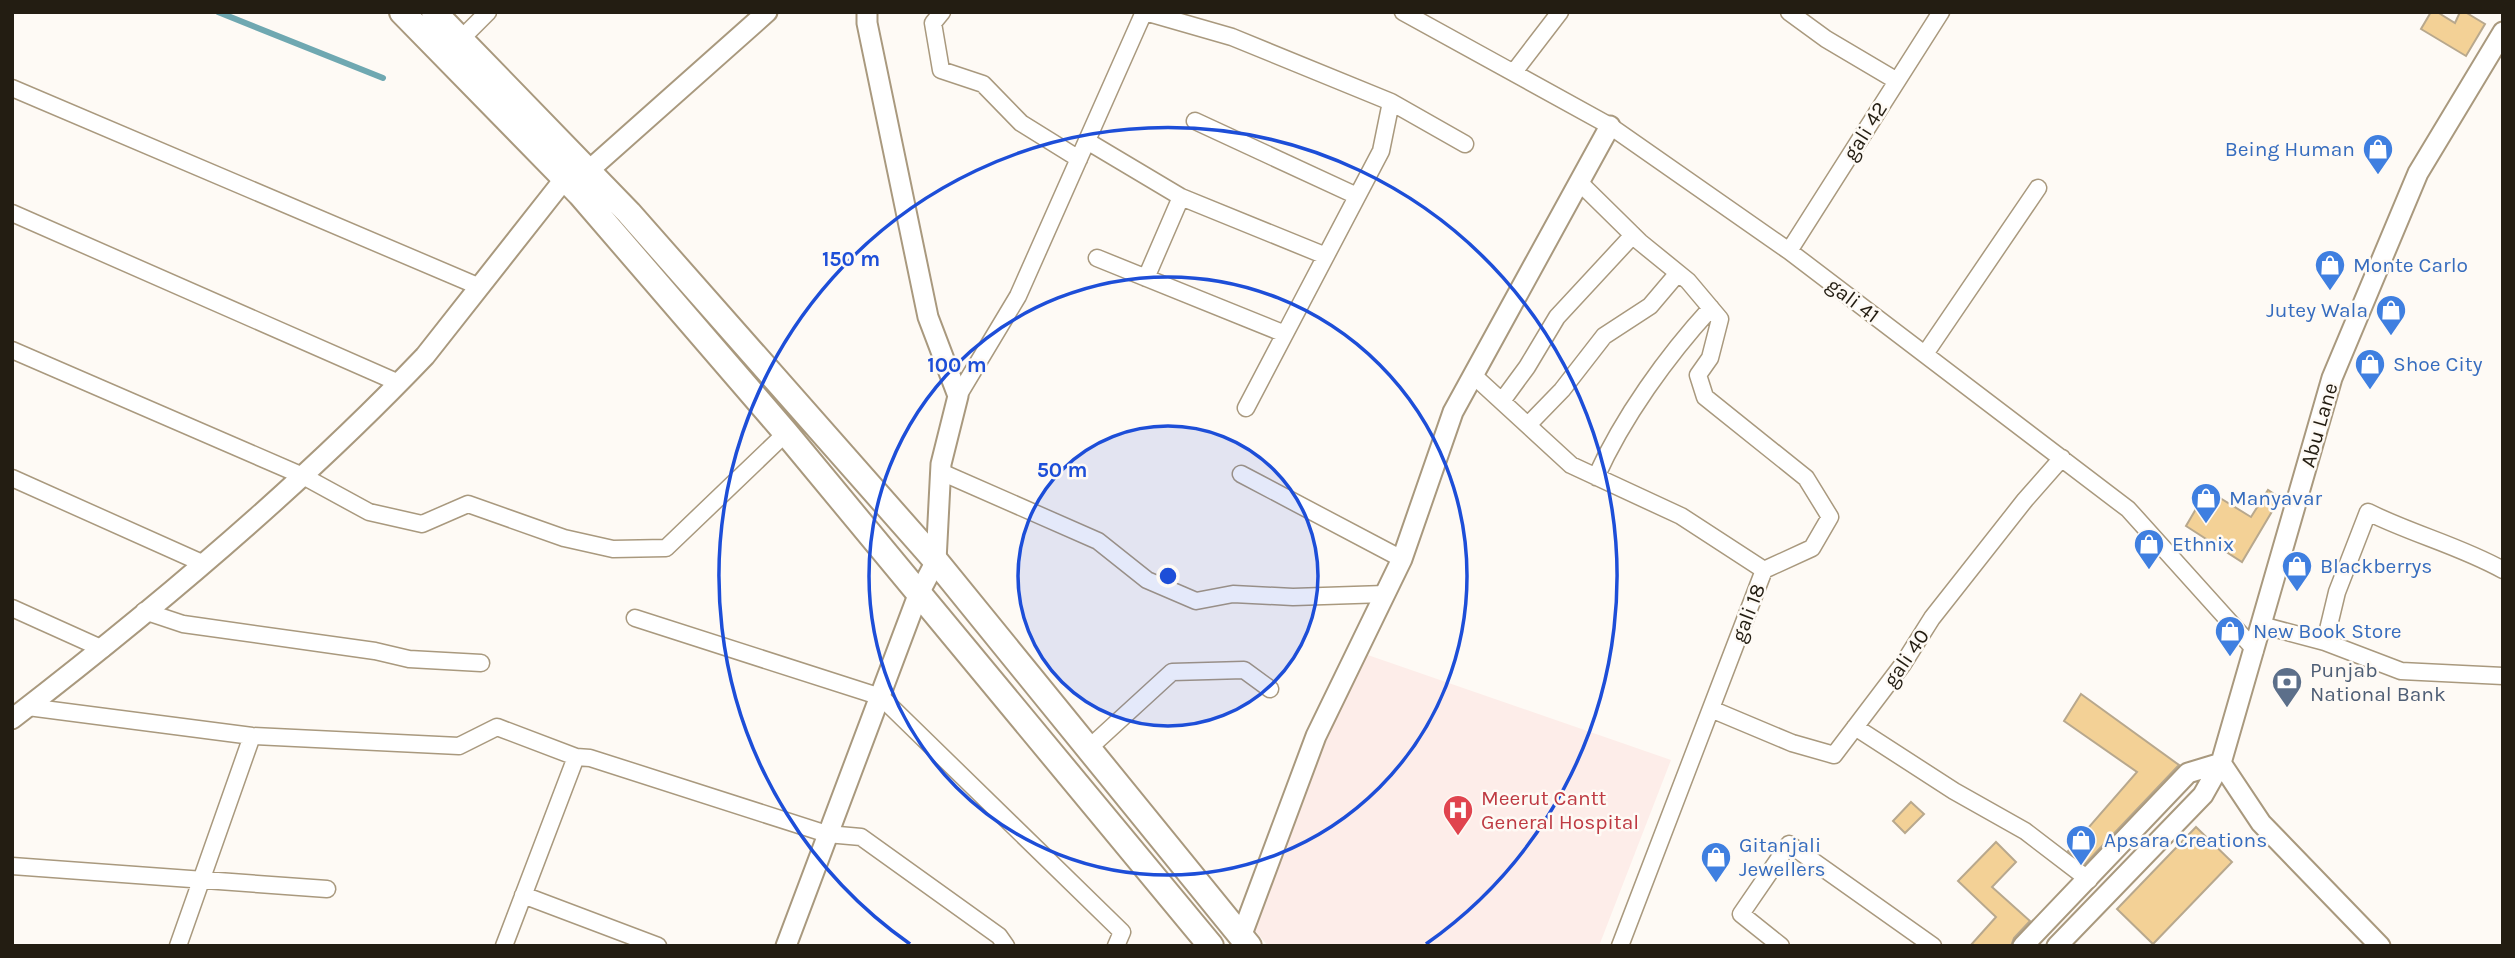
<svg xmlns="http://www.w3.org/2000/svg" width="2515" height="958" font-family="Karla,sans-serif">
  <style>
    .medical { fill: #fdede9 }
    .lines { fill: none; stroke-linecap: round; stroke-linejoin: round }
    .stream { stroke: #6fa8b1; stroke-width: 6 }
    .building { fill: #f3d196; stroke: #b8a88d; stroke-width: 2 }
    .minor-casing { stroke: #a9997e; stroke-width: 19 }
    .tertiary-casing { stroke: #a9997e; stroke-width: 23 }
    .primary-casing { stroke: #a9997e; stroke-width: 28 }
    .minor { stroke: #fff; stroke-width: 16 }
    .tertiary { stroke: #fff; stroke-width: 19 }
    .primary { stroke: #fff; stroke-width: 24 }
    .ring { fill: none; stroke: #1d4ed8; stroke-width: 3.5 }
    .labels { text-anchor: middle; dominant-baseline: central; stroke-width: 5; stroke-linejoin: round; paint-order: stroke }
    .street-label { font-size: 21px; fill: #231d12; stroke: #fefaf5 }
    .shop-label { font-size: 21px; fill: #366cbe; stroke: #fefaf5; text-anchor: start }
    .service-label { font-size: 21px; fill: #4e5e75; stroke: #fefaf5; text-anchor: start }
    .health-label { font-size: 21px; fill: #be3a42; stroke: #fefaf5; text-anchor: start }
    .centre { fill: #1d4ed8; stroke: #fefaf5; stroke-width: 3.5 }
    .ring-label { font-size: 21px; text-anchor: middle; font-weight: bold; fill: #1d4ed8; stroke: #fefaf5; stroke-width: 5; stroke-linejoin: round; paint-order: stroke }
  </style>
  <rect width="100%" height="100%" fill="#fefaf5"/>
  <path class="medical" d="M 1362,653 L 1671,760 L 1599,946 L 1268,946 L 1240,913 Z"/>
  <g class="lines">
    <path class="stream" d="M 218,12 L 383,78"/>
  </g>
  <path class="building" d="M 2431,12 L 2437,12 L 2455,23 L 2460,12 L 2465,12 L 2485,24 L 2466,56 L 2421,29 Z
    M 2207,490 L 2251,517 L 2268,490 L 2280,498 L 2242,562 L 2186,526 Z
    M 2081,694 L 2179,765 L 2085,864 L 2068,851 L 2137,772 L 2064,721 Z
    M 1911,802 L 1924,814 L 1905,833 L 1893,821 Z
    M 2196,827 L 2232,862 L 2153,944 L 2117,909 Z
    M 1996,842 L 2016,862 L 1992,887 L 2030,921 L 2014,938 L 2011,946 L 1970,946 L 1996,917 L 1958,881 Z"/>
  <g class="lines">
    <g class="minor-casing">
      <path id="minor" d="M 942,12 L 933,23 L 941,70 L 983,84 L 1021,123 L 1079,159
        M 1145,12 L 1232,37 L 1391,102 L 1381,151 L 1246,408
        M 1403,12 L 1610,126 L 1789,251 L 2128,509 L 2255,650
        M 1789,12 L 1826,39 L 1897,81
        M 461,39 L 488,12
        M 1514,72 L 1560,12
        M 12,88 L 480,287
        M 1391,102 L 1465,144
        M 1195,121 L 1357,196
        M 1087,141 L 1181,197 L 1326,256
        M 1579,182 L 1640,242 L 1688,281 L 1720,319 L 1710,358 L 1698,375 L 1705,397 L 1806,478 L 1830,517 L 1812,548 L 1764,570
        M 12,213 L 399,383
        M 1789,251 L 1941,12
        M 1097,258 L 1285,334
        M 1146,278 L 1181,197
        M 12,350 L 303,476 L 369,512 L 422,524 L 468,504 L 564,538 L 613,549 L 666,548 L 786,433
        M 1925,354 L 2038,188
        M 1473,375 L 1571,465 L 1681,516 L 1764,570 L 1620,946
        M 958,396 L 1018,296 L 1144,12
        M 1502,401 L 1527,367 L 1557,317 L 1633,235
        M 1528,425 L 1562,390 L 1604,336 L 1650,306 L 1678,273
        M 941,472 L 1098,541 L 1147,580 L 1196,601 L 1233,594 L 1293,597 L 1385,594
        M 1241,474 L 1402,559
        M 1596,477 C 1623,417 1667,356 1711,308
        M 12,478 L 202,563
        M 12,608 L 103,649
        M 144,611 L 183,624 L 375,651 L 409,659 L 481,663
        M 635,618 L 881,697 L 1122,932 L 1116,946
        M 2261,625 L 2325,642 L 2401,671 L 2503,676
        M 2325,642 L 2337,592 L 2368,512 C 2412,534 2460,546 2503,570
        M 28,707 L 252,736 L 459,746 L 497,727 L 576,757 L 590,758 L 827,834 L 861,837 L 999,936 L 1006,946
        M 1711,709 L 1792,743 L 1834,755 L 1903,664 L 1932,618 L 2025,500 L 2062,458
        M 1855,727 L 1954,791 L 2025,831 L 2089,880
        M 1089,748 L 1172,672 L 1244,670 L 1270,689
        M 12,866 L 327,889
        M 523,895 L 658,946
        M 178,946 L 252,736
        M 504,946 L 576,757
        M 1781,946 L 1741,914 L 1789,844 L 1933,946"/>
    </g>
    <g class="tertiary-casing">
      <path id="tertiary" d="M 587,172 L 767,12
        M 12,719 C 156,608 300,487 425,356 L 566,177
        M 2221,763 L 2261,823 L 2380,946
        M 1241,937 L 1316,736 L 1402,559 L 1453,412 L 1610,126
        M 786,946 L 918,595 L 936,561 L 941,464 L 958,396 L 928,317 L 867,23 L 867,12
        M 2023,946 L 2188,773 L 2221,763
        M 2057,946 L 2203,795 L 2221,763 L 2332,378 L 2418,173 L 2503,32"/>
    </g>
    <g class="primary-casing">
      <path id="primary" d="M 402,12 L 580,194 L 786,433 L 1211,946
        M 434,12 L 629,213 L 936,561 L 1249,946"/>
    </g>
    <use href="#minor" class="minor"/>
    <use href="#tertiary" class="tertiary"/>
    <use href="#primary" class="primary"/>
  </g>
  <circle cx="1168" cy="576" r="150" fill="#1d4ed8" fill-opacity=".12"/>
  <g class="ring">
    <circle cx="1168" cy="576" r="150"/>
    <circle cx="1168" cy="576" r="299"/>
    <path d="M910 944A449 449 0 1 1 1426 944"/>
  </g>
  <defs>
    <g id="shop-pin" transform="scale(1.575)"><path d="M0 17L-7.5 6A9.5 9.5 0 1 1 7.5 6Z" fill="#3f7fe0" stroke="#fefaf5"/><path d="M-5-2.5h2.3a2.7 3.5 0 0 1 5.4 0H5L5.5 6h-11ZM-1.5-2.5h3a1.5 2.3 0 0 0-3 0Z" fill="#fff"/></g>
    <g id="bank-pin" transform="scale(1.575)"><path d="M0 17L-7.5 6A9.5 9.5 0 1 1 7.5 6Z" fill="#5c6f8a" stroke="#fefaf5"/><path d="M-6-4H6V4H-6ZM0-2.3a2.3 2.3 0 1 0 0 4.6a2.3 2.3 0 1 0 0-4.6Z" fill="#fff"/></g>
    <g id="hospital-pin" transform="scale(1.575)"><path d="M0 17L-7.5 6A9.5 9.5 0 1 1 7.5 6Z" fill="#e0444e" stroke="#fefaf5"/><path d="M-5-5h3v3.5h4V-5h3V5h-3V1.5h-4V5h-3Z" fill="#fff"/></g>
  </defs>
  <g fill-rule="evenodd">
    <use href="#shop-pin" x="2378" y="149"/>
    <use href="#shop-pin" x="2330" y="265"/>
    <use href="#shop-pin" x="2391" y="310"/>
    <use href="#shop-pin" x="2370" y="364"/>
    <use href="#shop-pin" x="2206" y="498"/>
    <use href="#shop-pin" x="2149" y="544"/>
    <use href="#shop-pin" x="2297" y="566"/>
    <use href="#shop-pin" x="2230" y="631"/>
    <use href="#bank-pin" x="2287" y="682"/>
    <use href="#hospital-pin" x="1458" y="810"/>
    <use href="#shop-pin" x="2081" y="840"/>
    <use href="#shop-pin" x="1716" y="857"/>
  </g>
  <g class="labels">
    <g class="street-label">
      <text transform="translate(1865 131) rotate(-58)">gali 42</text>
      <text transform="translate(1853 300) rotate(37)">gali 41</text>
      <text transform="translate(2319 425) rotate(-74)">Abu Lane</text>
      <text transform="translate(1748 613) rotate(-69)">gali 18</text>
      <text transform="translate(1906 658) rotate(-56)">gali 40</text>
    </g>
    <g class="shop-label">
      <text x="2355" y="149" text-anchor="end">Being Human</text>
      <text x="2353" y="265">Monte Carlo</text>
      <text x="2368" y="310" text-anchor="end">Jutey Wala</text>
      <text x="2393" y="364">Shoe City</text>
      <text x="2229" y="498">Manyavar</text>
      <text x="2172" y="544">Ethnix</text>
      <text x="2320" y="566">Blackberrys</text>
      <text x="2253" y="631">New Book Store</text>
      <text x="2104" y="840">Apsara Creations</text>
      <text x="1739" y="845">Gitanjali<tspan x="1739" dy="24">Jewellers</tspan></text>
    </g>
    <g class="service-label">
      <text x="2310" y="670">Punjab<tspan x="2310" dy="24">National Bank</tspan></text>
    </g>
    <g class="health-label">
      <text x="1481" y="798">Meerut Cantt<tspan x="1481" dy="24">General Hospital</tspan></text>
    </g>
  </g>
  <circle cx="1168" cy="576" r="10" class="centre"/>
  <g class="ring-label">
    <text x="851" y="266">150 m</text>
    <text x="957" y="372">100 m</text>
    <text x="1062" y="477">50 m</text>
  </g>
  <rect width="2515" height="958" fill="none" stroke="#231d12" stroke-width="28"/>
</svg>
